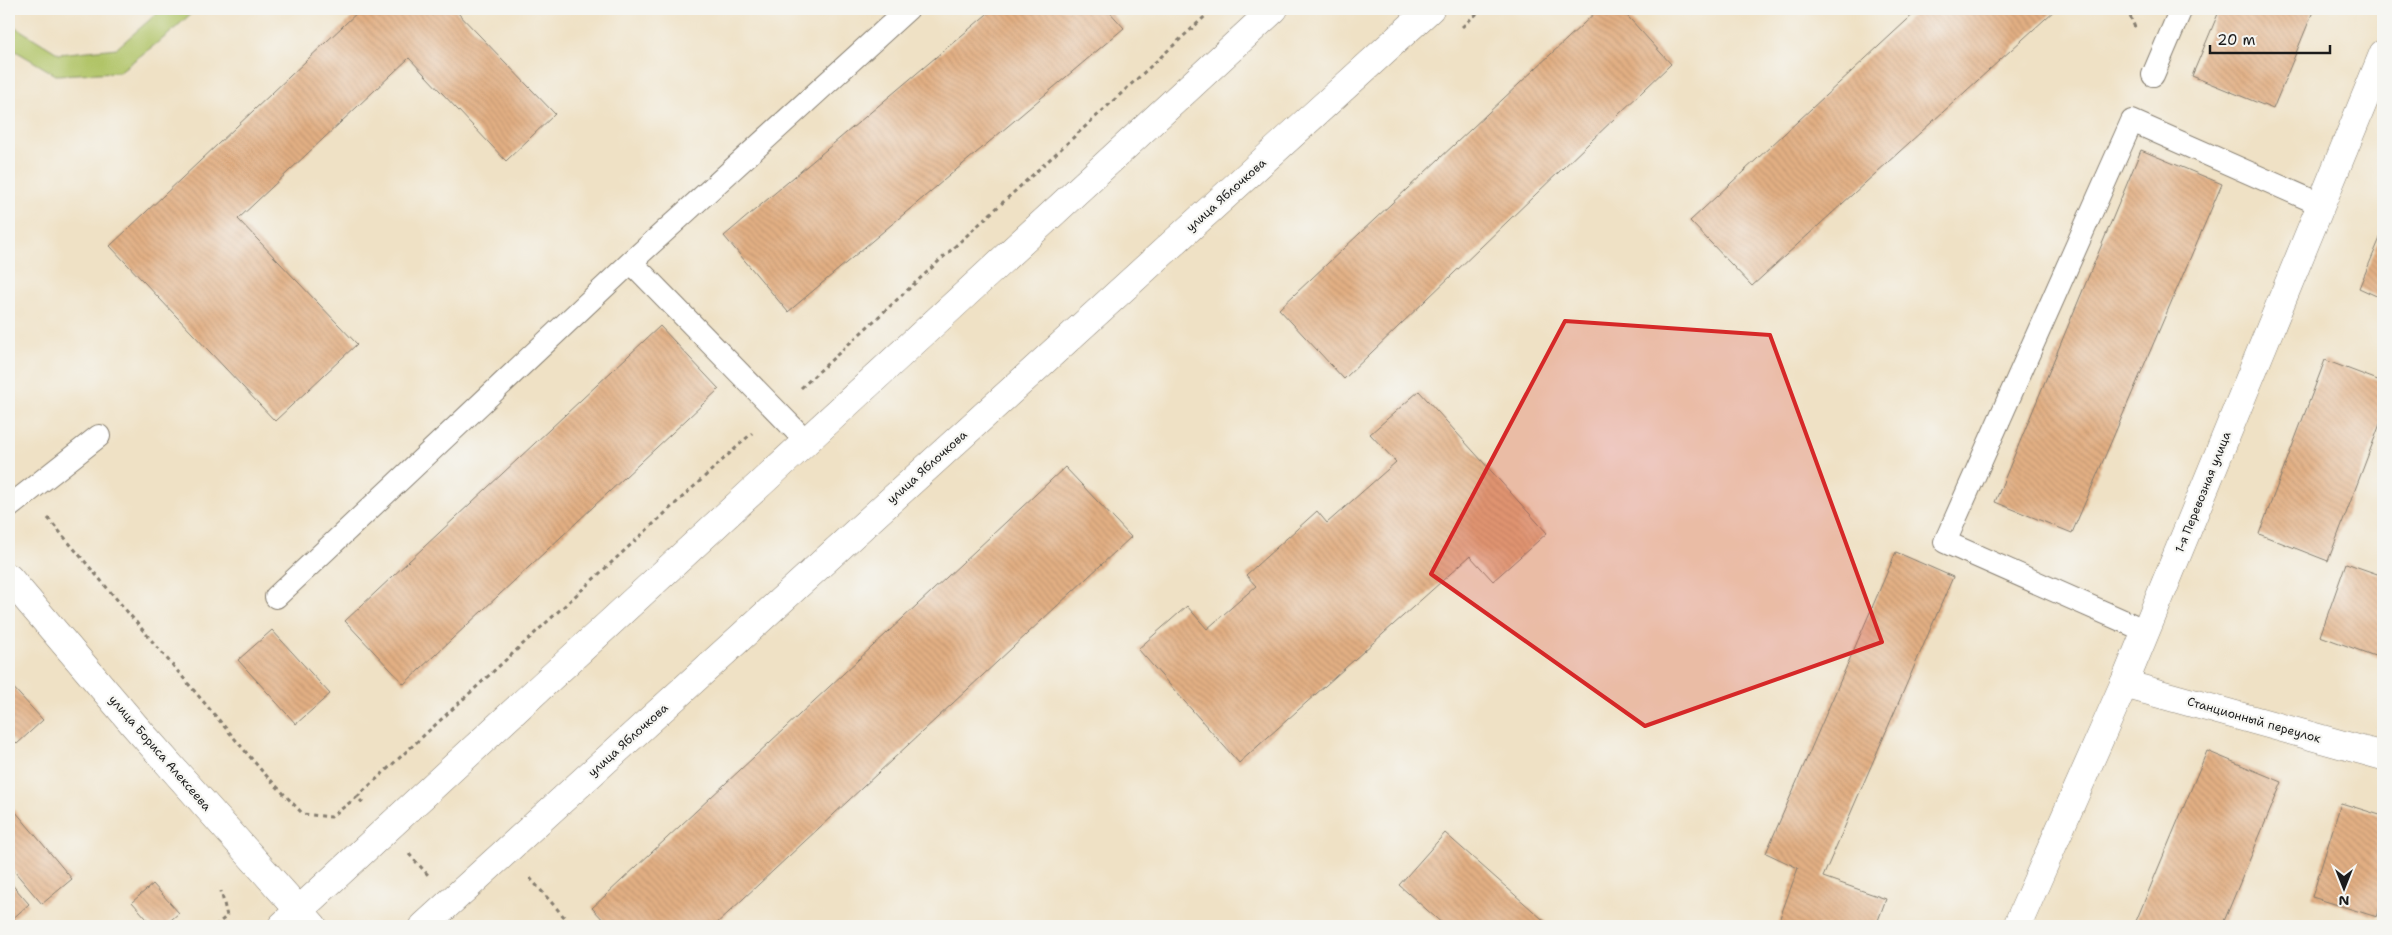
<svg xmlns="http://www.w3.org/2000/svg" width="2392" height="935" font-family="'Shantell Sans',sans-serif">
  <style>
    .garden { fill: #b1c468; stroke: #667042 }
    .building { fill: url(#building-back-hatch) }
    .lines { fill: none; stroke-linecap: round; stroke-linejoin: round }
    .service-casing { stroke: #867e70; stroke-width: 24 }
    .minor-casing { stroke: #867e70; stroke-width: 29 }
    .secondary-casing { stroke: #867e70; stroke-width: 29 }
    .primary-casing { stroke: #867e70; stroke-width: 29 }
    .path { stroke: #867e70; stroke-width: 3; stroke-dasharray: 4 4; stroke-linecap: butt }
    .service { stroke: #fff; stroke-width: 22 }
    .minor { stroke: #fff; stroke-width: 28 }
    .secondary { stroke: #fff; stroke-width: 28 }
    .primary { stroke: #fff; stroke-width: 28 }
    .marked { fill: #d62828; fill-opacity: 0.2; stroke: #d62828; stroke-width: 4; stroke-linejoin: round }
    .labels { text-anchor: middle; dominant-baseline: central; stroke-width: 4.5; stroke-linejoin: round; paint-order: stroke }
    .street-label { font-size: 12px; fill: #1c1c1c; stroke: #f6f6f2 }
  </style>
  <defs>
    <pattern id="building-back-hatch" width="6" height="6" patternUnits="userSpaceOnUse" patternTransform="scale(1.25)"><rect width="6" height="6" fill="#e2af83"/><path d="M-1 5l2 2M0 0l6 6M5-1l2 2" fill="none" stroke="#c19671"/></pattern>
  </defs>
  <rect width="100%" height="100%" fill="#f6f6f2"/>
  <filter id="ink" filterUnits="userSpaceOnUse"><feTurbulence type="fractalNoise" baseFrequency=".02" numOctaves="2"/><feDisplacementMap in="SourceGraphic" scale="10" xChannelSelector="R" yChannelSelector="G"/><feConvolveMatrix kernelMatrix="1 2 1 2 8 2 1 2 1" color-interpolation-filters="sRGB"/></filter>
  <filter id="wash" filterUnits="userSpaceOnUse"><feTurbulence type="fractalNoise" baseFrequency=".0096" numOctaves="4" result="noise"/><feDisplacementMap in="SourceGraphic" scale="20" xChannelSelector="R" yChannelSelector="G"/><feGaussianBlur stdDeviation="1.12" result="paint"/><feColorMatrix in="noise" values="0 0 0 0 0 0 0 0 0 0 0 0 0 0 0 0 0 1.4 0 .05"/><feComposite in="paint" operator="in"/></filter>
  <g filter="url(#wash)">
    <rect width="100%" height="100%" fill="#efe1c5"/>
    <path class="garden" d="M 162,9 L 196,9 L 169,34 L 119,72 L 56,75 L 9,47 L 9,23 L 59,54 L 117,48 Z"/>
    <g id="blocks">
      <path class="building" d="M 361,9 L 454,9 L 555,114 L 506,161 L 409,58 L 238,219 L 357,344 L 275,421 L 110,246 Z
        M 993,9 L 1107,9 L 1124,28 L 788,312 L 724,236 Z
        M 1599,9 L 1621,9 L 1671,64 L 1344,379 L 1279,309 Z
        M 1919,9 L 2056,9 L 1752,286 L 1690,221 Z
        M 2220,9 L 2314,9 L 2273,109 L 2192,76 Z
        M 2141,150 L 2222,184 L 2072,533 L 1995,502 Z
        M 2383,231 L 2383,299 L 2359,288 Z
        M 660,326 L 719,389 L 404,684 L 345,621 Z
        M 2325,360 L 2383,382 L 2383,416 L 2328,561 L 2259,534 Z
        M 1419,391 L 1547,533 L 1493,581 L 1470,556 L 1239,763 L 1138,649 L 1187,606 L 1207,629 L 1256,586 L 1246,575 L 1317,511 L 1327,523 L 1396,462 L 1370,434 Z
        M 1065,467 L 1131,537 L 714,926 L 609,926 L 592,908 Z
        M 1896,552 L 1953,577 L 1823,877 L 1886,899 L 1876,926 L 1777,926 L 1798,868 L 1766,853 Z
        M 2346,563 L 2383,576 L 2383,659 L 2320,636 Z
        M 272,630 L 330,694 L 296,724 L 238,660 Z
        M 9,683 L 43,720 L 17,744 L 9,736 Z
        M 2207,751 L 2282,782 L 2222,926 L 2134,926 Z
        M 2341,803 L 2383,816 L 2383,898 L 2377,917 L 2312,897 Z
        M 10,805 L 72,879 L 42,904 L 9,865 Z
        M 1445,833 L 1550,926 L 1445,926 L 1399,885 Z
        M 9,881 L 29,904 L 9,922 Z
        M 153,884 L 179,913 L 164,926 L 153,926 L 132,902 Z"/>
    </g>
  </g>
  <g filter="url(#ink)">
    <use href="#blocks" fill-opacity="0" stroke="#867e70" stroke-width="1"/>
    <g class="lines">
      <g class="service-casing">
        <path id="service" d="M 2153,75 L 2181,9
          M 631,262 L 806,441
          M 9,507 L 99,436
          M 276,597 L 631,262 L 908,9
          M 2146,631 L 1945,542 L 2132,121 L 2322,205"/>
      </g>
      <g class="minor-casing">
        <path id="minor" d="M 2124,684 L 2383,756"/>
      </g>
      <g class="secondary-casing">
        <path id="secondary" d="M 9,578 L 135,726 L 313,926
          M 2017,926 L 2124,684 L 2383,54"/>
      </g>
      <g class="primary-casing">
        <path id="primary" d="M 282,926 L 1274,9
          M 424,926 L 1430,9"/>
      </g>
      <path class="path" d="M 2127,9 L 2136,30
        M 1462,27 L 1482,9
        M 801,388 L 1213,9
        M 48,518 L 262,771 L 303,814 L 331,817 L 357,797 L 363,803
        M 357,797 L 752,433
        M 409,854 L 429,876
        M 530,878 L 572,926
        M 215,926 L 227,916 L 221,891"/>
      <use href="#service" class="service"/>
      <use href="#minor" class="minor"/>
      <use href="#secondary" class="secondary"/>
      <use href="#primary" class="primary"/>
    </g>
  </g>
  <path class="marked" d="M 1565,321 L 1770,335 L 1882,642 L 1645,726 L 1431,574 Z"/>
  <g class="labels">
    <g class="street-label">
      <text transform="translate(1226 195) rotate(-42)">улица Яблочкова</text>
      <text transform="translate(927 467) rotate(-42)">улица Яблочкова</text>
      <text transform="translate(2203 492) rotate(-68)">1-я Перевозная улица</text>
      <text transform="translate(2254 720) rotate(16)">Станционный переулок</text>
      <text transform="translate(628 740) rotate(-42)">улица Яблочкова</text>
      <text transform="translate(160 753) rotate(49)">улица Бориса Алексеева</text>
    </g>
  </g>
  <rect width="2392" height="935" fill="none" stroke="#f6f6f2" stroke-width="30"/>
  <g transform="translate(2344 888) rotate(180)" stroke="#f6f6f2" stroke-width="4" paint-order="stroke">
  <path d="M0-4L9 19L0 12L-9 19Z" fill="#1c1c1c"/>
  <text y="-8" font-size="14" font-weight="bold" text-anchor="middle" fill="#1c1c1c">N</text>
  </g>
  <path d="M2210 45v8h120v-8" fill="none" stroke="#1c1c1c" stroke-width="2.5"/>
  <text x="2217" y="45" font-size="15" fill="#1c1c1c" stroke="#f6f6f2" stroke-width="4" paint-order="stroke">20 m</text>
</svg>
